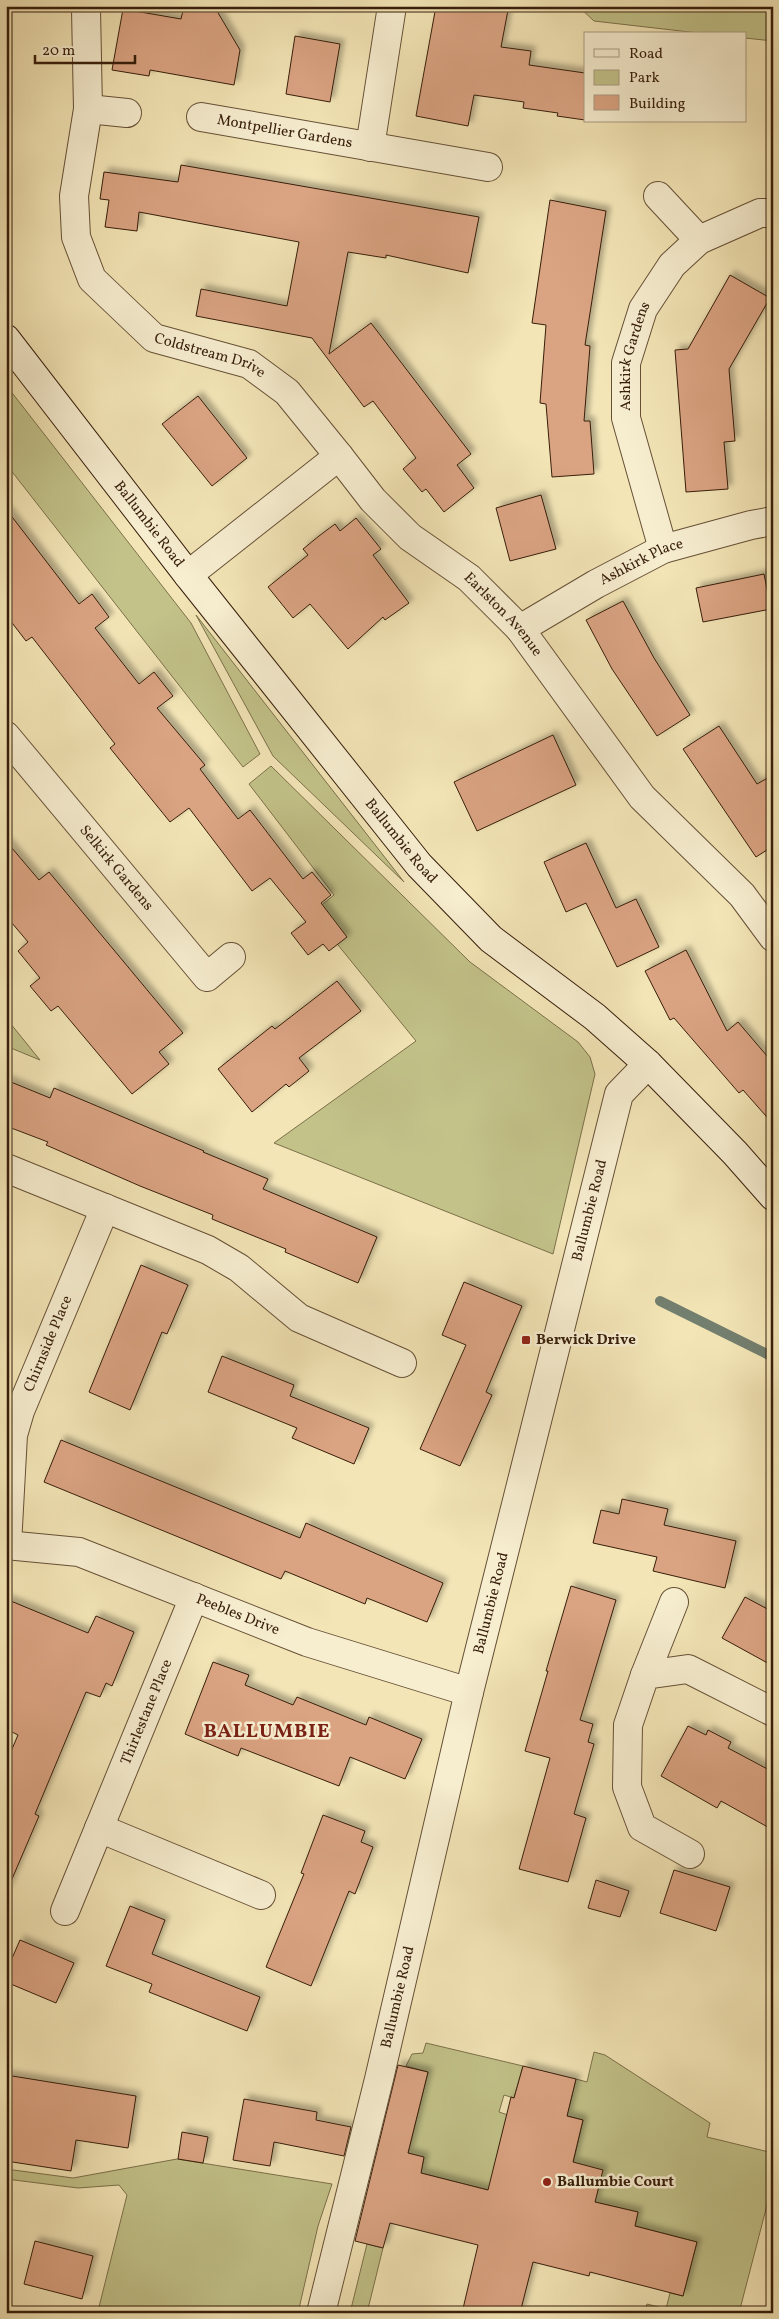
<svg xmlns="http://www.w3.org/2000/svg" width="779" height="2319" font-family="Vollkorn,serif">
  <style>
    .green { fill: #c2c289; stroke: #7c704a }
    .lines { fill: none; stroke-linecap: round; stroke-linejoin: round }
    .stream { stroke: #737f6f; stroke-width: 10 }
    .building { fill: #daa382; stroke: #371e0b; filter: url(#shadow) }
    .street-casing { stroke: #665036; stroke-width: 30 }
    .secondary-casing { stroke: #371e0b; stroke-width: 30 }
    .street { stroke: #f7eed0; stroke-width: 28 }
    .secondary { stroke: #f7eed0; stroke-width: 28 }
    .poi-dot { fill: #8f2418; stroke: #f7eed0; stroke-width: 2 }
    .labels { text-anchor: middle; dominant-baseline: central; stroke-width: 5; stroke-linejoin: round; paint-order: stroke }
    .street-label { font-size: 15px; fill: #371e0b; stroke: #f7eed0 }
    .poi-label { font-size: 15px; font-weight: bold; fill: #371e0b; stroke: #f7eed0; text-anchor: start }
    .district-label { font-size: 20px; font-weight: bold; letter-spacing: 1px; fill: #7a1f14; stroke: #f7eed0 }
  </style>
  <defs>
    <filter id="shadow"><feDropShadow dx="4.5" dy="-4.5" stdDeviation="2.5" flood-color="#0004"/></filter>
  </defs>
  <rect width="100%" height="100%" fill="#f3e5b6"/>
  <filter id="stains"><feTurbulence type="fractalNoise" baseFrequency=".004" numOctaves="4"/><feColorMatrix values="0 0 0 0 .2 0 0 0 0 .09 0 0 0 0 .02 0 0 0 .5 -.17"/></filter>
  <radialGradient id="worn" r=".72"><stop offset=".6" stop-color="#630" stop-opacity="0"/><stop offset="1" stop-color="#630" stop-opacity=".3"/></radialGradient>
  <path class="green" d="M 578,6 L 773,6 L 773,41 L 745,38 L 745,34 L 707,34 L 594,21 Z
    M 6,385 L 191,623 L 260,754 L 243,767 L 6,464 Z
    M 196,615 L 404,882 L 273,756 Z
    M 271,766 L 470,962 L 578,1042 L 590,1057 L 595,1074 L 553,1254 L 274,1143 L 416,1041 L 312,913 L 334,895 L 249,784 Z
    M 6,1018 L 40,1060 L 6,1046 Z
    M 426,2043 L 523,2066 L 514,2098 L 504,2095 L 499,2112 L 511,2116 L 492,2191 L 421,2173 L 424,2158 L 408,2153 L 428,2072 L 406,2066 L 412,2054 L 423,2053 Z
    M 594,2052 L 605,2055 L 710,2123 L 707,2137 L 773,2153 L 773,2182 L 739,2313 L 644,2313 L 647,2304 L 666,2309 L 670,2293 L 683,2296 L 697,2242 L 635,2226 L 638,2212 L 595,2202 L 573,2163 L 583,2120 L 567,2116 L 576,2079 L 587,2082 Z
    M 177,2159 L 332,2184 L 318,2226 L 298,2313 L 120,2313 L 98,2311 L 127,2195 L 119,2185 L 78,2188 L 6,2179 L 6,2169 L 73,2178 Z
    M 367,2244 L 383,2248 L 367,2313 L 350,2313 Z"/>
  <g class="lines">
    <path class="stream" d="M 660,1301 L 773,1357"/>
  </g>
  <path class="building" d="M 184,6 L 214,6 L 240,50 L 234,85 L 150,70 L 149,76 L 112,70 L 123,9 L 181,19 Z
    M 436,6 L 486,6 L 508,10 L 501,47 L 531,51 L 529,65 L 585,73 L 585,120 L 557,116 L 558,113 L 523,108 L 524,102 L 474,95 L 468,126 L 416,116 Z
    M 295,36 L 340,44 L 330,102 L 286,94 Z
    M 181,165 L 479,217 L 468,273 L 386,255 L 386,258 L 348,252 L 329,354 L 371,323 L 471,454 L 457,465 L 474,488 L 444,512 L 426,489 L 422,492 L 403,469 L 416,458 L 373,401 L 364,407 L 312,338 L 196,316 L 201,289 L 287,306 L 299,242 L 139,212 L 137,231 L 105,227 L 109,200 L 100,199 L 104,172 L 178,182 Z
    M 550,200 L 606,211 L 585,345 L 590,346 L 584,421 L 590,421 L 594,474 L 552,477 L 546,404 L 540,403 L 546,325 L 532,323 Z
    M 730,275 L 770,298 L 729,369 L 735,441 L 724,442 L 728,489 L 686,492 L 675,350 L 688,349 Z
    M 198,396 L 247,458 L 212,486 L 162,424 Z
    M 541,495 L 556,549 L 510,561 L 496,508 Z
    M 6,509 L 79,604 L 92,594 L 109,617 L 95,628 L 139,684 L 154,672 L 173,696 L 157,708 L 205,765 L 200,769 L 238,819 L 250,810 L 303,879 L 312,872 L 331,895 L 321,903 L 347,937 L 329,951 L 323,944 L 308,955 L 291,933 L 306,922 L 270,878 L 252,891 L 189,808 L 170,822 L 110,748 L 115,744 L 32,637 L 26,641 L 6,615 Z
    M 356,518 L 381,549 L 373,555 L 409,603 L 385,620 L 383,617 L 348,649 L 310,604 L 293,618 L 268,587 L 308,555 L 303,549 L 319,536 L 335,524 L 340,531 Z
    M 764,574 L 771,609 L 703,622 L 696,588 Z
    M 623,601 L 654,658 L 690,715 L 657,736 L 612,669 L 586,620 Z
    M 719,726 L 757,784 L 773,775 L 773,846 L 756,857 L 683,749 Z
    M 553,735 L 576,785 L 477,831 L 454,782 Z
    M 6,841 L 39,880 L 49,872 L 183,1033 L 159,1052 L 169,1064 L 132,1094 L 58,1006 L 51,1011 L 30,986 L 40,978 L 18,951 L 28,942 L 6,916 Z
    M 586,843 L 616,908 L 636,899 L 659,947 L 617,967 L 586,903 L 566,912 L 544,862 Z
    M 686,950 L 727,1031 L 738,1022 L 773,1063 L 773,1124 L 743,1090 L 739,1093 L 674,1018 L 670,1020 L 645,971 Z
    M 337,981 L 361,1011 L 299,1058 L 309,1071 L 289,1087 L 286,1084 L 252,1112 L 218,1069 L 272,1026 L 275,1029 Z
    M 6,1080 L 50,1098 L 54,1088 L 204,1151 L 203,1152 L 268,1179 L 263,1189 L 377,1237 L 358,1283 L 285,1252 L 286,1249 L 212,1219 L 213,1215 L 140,1186 L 46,1145 L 48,1142 L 6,1126 Z
    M 141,1265 L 188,1285 L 167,1334 L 162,1332 L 130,1410 L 89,1392 Z
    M 464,1282 L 522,1306 L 486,1392 L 492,1395 L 460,1466 L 420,1449 L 466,1345 L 442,1335 Z
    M 222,1356 L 294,1385 L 290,1396 L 369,1428 L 354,1464 L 292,1438 L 297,1428 L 208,1392 Z
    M 61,1440 L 300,1538 L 306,1523 L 443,1583 L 427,1622 L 367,1598 L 365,1604 L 285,1571 L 281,1579 L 44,1482 Z
    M 622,1499 L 668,1509 L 664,1525 L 736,1541 L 725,1588 L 653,1571 L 657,1557 L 593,1543 L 601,1510 L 619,1514 Z
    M 571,1586 L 616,1600 L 580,1720 L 593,1724 L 588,1742 L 594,1744 L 574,1814 L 586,1818 L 568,1882 L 519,1869 L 550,1758 L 525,1751 L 548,1671 L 546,1671 Z
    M 745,1597 L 773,1612 L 773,1666 L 722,1638 Z
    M 6,1599 L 88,1633 L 96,1616 L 134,1632 L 112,1686 L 106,1683 L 100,1697 L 86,1692 L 35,1814 L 39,1816 L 6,1893 L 6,1763 L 18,1735 L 6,1729 Z
    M 213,1662 L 249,1675 L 245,1685 L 293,1705 L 297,1697 L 366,1725 L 369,1717 L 422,1739 L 405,1779 L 350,1757 L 339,1786 L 241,1748 L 238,1756 L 185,1734 Z
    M 688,1726 L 706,1735 L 708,1730 L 731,1742 L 728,1748 L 773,1772 L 773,1830 L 721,1801 L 717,1808 L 661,1776 Z
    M 323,1815 L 365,1831 L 361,1842 L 373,1847 L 355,1894 L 349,1891 L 311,1986 L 266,1967 L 304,1874 L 301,1873 Z
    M 674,1870 L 730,1887 L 716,1931 L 660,1913 Z
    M 596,1880 L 629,1891 L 620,1917 L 588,1908 Z
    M 130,1906 L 165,1920 L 152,1954 L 260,1997 L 247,2031 L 149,1992 L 152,1984 L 106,1966 Z
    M 20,1940 L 74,1963 L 56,2003 L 6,1982 L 6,1972 Z
    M 398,2065 L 428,2072 L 408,2153 L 424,2157 L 421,2173 L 488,2190 L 511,2097 L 514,2098 L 523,2066 L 576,2079 L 567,2116 L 583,2120 L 573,2162 L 603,2170 L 595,2202 L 638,2212 L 635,2226 L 697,2242 L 683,2296 L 590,2272 L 589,2276 L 533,2262 L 520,2313 L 462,2313 L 478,2245 L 390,2223 L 383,2248 L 355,2241 Z
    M 6,2075 L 136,2096 L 128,2148 L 76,2140 L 71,2171 L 6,2161 Z
    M 244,2099 L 317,2112 L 316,2120 L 351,2127 L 344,2156 L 274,2142 L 270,2166 L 233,2160 Z
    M 182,2132 L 208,2137 L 203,2163 L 178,2159 Z
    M 35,2241 L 93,2256 L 82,2299 L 24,2284 Z"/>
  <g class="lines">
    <g class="street-casing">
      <g id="street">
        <path id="s1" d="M 84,6 L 86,9 L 88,109 L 74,196 L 76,237 L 92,279 L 154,338 L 249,364 L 287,392 L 339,456"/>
        <path d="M 88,109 L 127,113"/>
        <path id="s2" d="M 201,117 L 488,167"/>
        <path d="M 370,147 L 392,6"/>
        <path d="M 658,196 L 699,240"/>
        <path id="s3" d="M 663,549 L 626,418 L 626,363 L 643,309 L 672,265 L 699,240 L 760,213 L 773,213"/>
        <path id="s4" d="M 188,575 L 339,456 L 373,500 L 410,537 L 469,578 L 520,629 L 642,797 L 742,895 L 773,937"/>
        <path id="s5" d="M 520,629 L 596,584 L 663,549 L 751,525 L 773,521"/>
        <path id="s6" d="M 6,736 L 207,977 L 231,957"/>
        <path d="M 6,1168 L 208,1250 L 239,1268 L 299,1318 L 402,1363"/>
        <path id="s7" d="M 6,1545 L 79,1552 L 307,1642 L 469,1692"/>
        <path id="s8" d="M 7,1545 L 13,1435 L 20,1411 L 105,1208"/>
        <path d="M 645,1675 L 674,1602"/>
        <path d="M 99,1828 L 261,1895"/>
        <path d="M 690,1854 L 642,1827 L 627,1787 L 628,1725 L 645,1675 L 688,1669 L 773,1712"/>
        <path id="s9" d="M 65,1911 L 194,1597"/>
        <path id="s10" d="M 321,2313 L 379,2079 L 469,1692 L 619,1094 L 648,1064"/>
      </g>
    </g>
    <g class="secondary-casing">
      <g id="secondary">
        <path id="s11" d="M 6,339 L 188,575 L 419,865 L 491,939 L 595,1017 L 648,1064 L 735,1153 L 773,1196"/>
      </g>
    </g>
    <use href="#street" class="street"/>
    <use href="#secondary" class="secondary"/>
  </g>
  <g class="poi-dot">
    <rect x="521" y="1335" width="10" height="10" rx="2.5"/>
    <circle cx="547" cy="2182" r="5"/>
  </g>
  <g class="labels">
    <g class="street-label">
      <text stroke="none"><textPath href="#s2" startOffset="85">Montpellier Gardens</textPath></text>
      <text stroke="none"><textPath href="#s1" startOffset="422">Coldstream Drive</textPath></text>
      <text stroke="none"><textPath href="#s3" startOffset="199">Ashkirk Gardens</textPath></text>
      <text stroke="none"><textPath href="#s11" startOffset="234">Ballumbie Road</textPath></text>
      <text stroke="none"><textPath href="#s5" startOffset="139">Ashkirk Place</textPath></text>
      <text stroke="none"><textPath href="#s4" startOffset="422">Earlston Avenue</textPath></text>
      <text stroke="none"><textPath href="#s11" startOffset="639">Ballumbie Road</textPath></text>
      <text stroke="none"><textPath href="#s6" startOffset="172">Selkirk Gardens</textPath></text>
      <text stroke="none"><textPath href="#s10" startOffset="1135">Ballumbie Road</textPath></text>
      <text stroke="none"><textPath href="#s8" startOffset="208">Chirnside Place</textPath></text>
      <text stroke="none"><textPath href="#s10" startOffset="730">Ballumbie Road</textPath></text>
      <text stroke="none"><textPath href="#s7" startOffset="244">Peebles Drive</textPath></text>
      <text stroke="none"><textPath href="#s9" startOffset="215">Thirlestane Place</textPath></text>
      <text stroke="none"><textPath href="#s10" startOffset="325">Ballumbie Road</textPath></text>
    </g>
    <g class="poi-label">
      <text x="536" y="1340">Berwick Drive</text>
      <text x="557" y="2182">Ballumbie Court</text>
    </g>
    <g class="district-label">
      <text x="267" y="1732">BALLUMBIE</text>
    </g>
  </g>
  <rect width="779" height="2319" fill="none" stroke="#f3e5b6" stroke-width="25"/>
  <rect x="8" y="8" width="764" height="2304" fill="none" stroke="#371e0b" stroke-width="2.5"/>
  <rect x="12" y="12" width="754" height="2294" fill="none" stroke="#371e0b"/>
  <rect x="584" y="32" width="162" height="90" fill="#f7eed0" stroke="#aa9b81"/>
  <rect x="594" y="49" width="25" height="8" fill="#f7eed0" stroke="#aa9b81"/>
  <text x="629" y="58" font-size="15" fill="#371e0b">Road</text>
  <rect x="594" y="70" width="25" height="15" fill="#c2c289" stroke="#aa9b81"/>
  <text x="629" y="82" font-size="15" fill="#371e0b">Park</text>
  <rect x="594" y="95" width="25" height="15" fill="#daa382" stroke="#aa9b81"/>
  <text x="629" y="108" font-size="15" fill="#371e0b">Building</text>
  <path d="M35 55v8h100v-8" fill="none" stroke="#371e0b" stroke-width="2.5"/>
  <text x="42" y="55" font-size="15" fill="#371e0b" stroke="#f7eed0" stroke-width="4" paint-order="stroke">20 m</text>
  <rect width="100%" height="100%" filter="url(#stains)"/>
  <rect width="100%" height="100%" fill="url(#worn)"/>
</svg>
